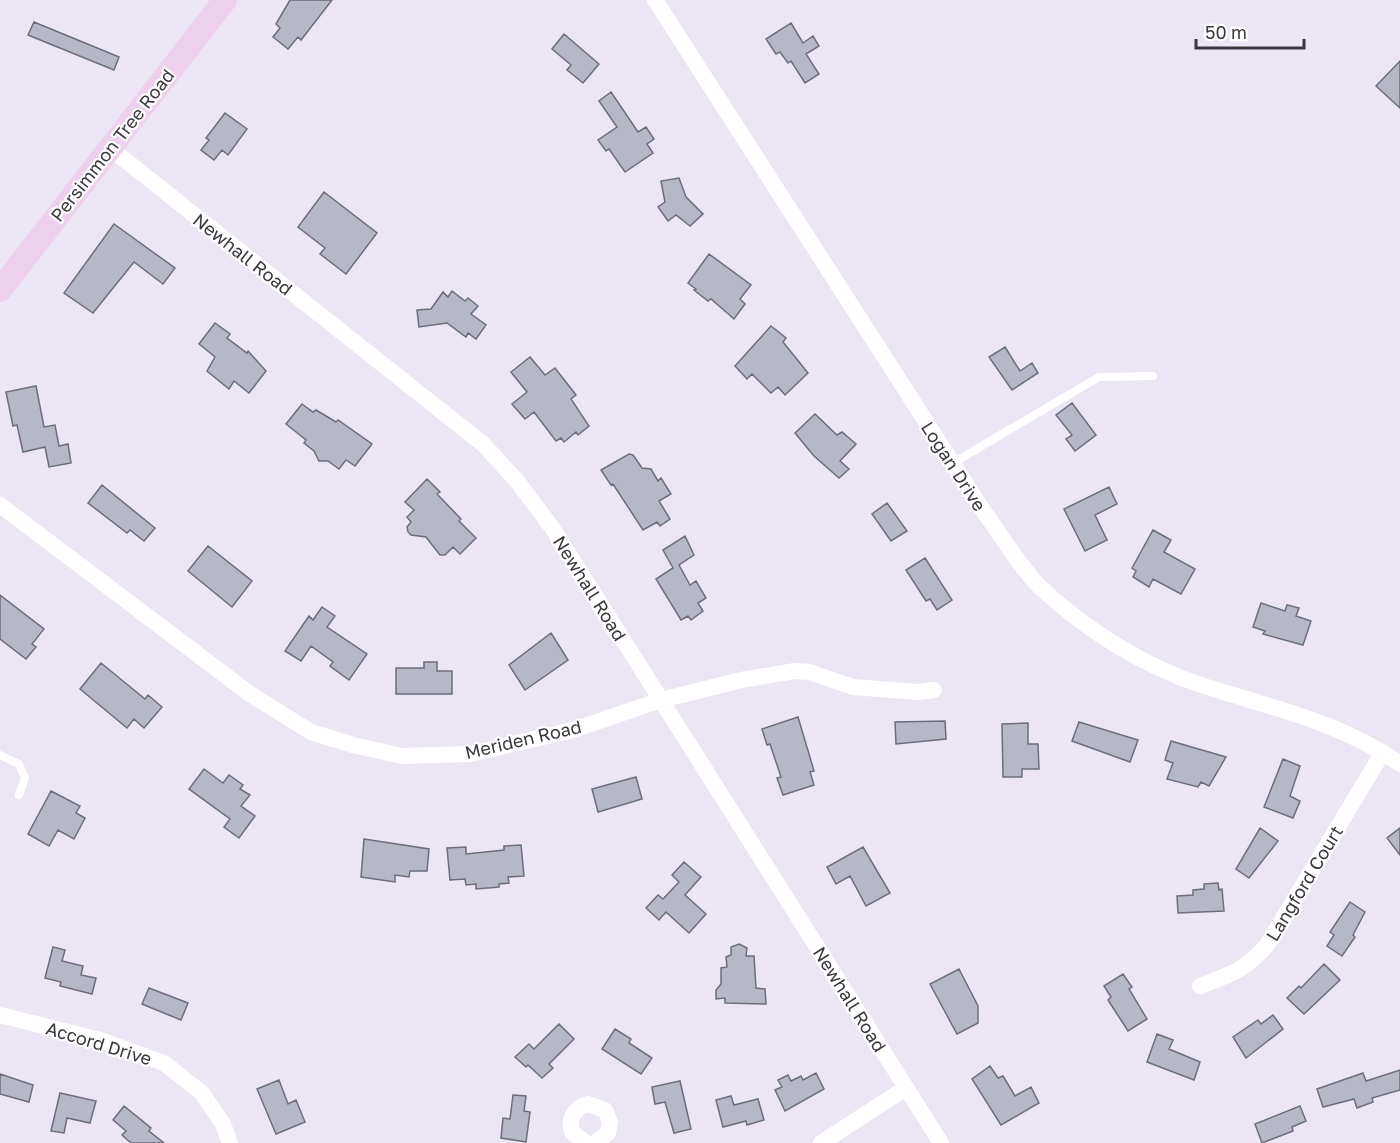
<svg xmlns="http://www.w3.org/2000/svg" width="1400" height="1143" font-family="'Golos Text',sans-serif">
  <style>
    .building { fill: #b6b8c6; stroke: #6c6e7a; stroke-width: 1.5 }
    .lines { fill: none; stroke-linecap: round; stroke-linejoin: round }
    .lane { stroke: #fff; stroke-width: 8 }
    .street { stroke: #fff; stroke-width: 16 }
    .secondary { stroke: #edd0eb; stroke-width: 24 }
    .labels { text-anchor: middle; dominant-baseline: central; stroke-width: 4.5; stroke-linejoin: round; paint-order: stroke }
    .street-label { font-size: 18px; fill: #3a373d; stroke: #fff }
  </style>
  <rect width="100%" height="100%" fill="#ece6f4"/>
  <path class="building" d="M 290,0 L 332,0 L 301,40 L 298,37 L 288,49 L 273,37 L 280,28 L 276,24 Z
    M 34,22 L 119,57 L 114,70 L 28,35 Z
    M 791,23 L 803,43 L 813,36 L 819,46 L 806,54 L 819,74 L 805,83 L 791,61 L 788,63 L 780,52 L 776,54 L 766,39 Z
    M 564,34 L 599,64 L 583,83 L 567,70 L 571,65 L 552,49 Z
    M 1400,61 L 1400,108 L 1376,86 Z
    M 611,92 L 638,132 L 646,127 L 654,139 L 647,144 L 653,153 L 625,172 L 609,149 L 606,151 L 598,140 L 617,127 L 599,101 Z
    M 225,113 L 247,129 L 228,155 L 222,150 L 214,160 L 201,150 L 209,140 L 206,138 Z
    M 679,178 L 686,197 L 703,214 L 690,226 L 676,215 L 668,221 L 658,207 L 665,202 L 661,181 Z
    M 324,192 L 377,233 L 346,274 L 320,254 L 325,248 L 298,227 Z
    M 114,224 L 175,268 L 163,284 L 134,262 L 93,313 L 64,293 Z
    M 709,254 L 751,285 L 740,299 L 745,304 L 734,319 L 711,299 L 708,301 L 694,290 L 696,289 L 688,283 Z
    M 452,291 L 465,301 L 468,298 L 478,306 L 471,314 L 486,325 L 476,339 L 468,333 L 466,337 L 447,323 L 419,327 L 417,310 L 431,309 L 443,292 L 448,297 Z
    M 215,323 L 230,334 L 227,338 L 247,353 L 248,351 L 266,371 L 249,393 L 234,381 L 229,389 L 207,371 L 215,357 L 199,344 Z
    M 771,326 L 786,338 L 783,342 L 808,373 L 785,395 L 778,387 L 771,393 L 752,374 L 747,379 L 735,366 Z
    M 1005,347 L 1020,371 L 1032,363 L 1038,373 L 1012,390 L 989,357 Z
    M 530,357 L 545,375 L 555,368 L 576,395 L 571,399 L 589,426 L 578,435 L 576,432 L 564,442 L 561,438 L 556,441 L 534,412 L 525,419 L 512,404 L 527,392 L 511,372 Z
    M 36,386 L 44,427 L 55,425 L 59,446 L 68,444 L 71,463 L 49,467 L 45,447 L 23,452 L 17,425 L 13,426 L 6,392 Z
    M 1072,403 L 1096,435 L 1075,451 L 1066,439 L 1072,435 L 1056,415 Z
    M 302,404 L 313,412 L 316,410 L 336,422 L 338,420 L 372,444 L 355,466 L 346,460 L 339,469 L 328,461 L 319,461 L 314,451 L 304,443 L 306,440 L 286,424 Z
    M 815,414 L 837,435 L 842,432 L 856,444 L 840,461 L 849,469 L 839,478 L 814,456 L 795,433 Z
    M 629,454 L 633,455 L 642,468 L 651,469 L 658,481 L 661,478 L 671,494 L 659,501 L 670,519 L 660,526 L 657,522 L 643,530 L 613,484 L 611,485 L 601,470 Z
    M 427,479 L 440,492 L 437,494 L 461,519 L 459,521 L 476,538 L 460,554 L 453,547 L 445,555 L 440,555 L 426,537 L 411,535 L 408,532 L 407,527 L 411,522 L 407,517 L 414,510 L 405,502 Z
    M 102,485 L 155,528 L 144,541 L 130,530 L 127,533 L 88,503 Z
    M 1109,487 L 1117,504 L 1095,515 L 1107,540 L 1085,551 L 1064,509 Z
    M 887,503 L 907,531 L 891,541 L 872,514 Z
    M 1153,530 L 1171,540 L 1164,552 L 1195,569 L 1181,594 L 1153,579 L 1149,587 L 1133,577 L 1136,571 L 1132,568 Z
    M 685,536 L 694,555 L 679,565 L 690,585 L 696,581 L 706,598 L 698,603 L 703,611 L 691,620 L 688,616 L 681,620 L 656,579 L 673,568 L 663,550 Z
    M 208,546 L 252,581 L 232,607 L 188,571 Z
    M 925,558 L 952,600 L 937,610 L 930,599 L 926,601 L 906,570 Z
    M 0,595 L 44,629 L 32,644 L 36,647 L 26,659 L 0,639 Z
    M 1261,603 L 1285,611 L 1287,605 L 1299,608 L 1296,616 L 1311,621 L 1303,645 L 1263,634 L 1265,631 L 1253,627 Z
    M 322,607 L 335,616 L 327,627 L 367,654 L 349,680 L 330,666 L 333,662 L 311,646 L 301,661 L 285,651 L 309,616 L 313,620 Z
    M 551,633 L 568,660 L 525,690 L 509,665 Z
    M 424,662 L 437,662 L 437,671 L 452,671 L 452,694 L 396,694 L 396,668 L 424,668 Z
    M 101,663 L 145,699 L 148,695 L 162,707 L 144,728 L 134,719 L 127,728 L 80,689 Z
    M 798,717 L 814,771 L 810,772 L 814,785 L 783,795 L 777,778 L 781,777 L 770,744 L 767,745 L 762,729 Z
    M 945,721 L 946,739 L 896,744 L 895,722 Z
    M 1079,722 L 1138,740 L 1130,762 L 1072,741 Z
    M 1028,723 L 1028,744 L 1038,744 L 1039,769 L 1022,769 L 1022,777 L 1003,777 L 1002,724 Z
    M 1171,741 L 1226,757 L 1209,786 L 1201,782 L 1198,787 L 1167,779 L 1173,763 L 1165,760 Z
    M 1283,759 L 1300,766 L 1290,796 L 1300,801 L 1293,818 L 1264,807 Z
    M 204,769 L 223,783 L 229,775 L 243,785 L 240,789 L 250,795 L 241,806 L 255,816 L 239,838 L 224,827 L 230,819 L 189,789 Z
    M 636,777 L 642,799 L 598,812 L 592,789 Z
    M 51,791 L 80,806 L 76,813 L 85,818 L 74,839 L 58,830 L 49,846 L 28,834 Z
    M 1260,828 L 1278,841 L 1249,878 L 1236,869 Z
    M 1400,828 L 1400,855 L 1387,838 Z
    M 364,839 L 429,849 L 427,871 L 410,871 L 409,877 L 395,875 L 395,882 L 361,877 Z
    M 521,845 L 524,876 L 508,877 L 509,883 L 499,884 L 499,887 L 476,889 L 476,884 L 466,885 L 465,879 L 450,880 L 447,848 L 466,847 L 466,854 L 504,850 L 504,846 Z
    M 863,847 L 890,893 L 866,906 L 850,876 L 836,884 L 827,867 Z
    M 684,862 L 701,877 L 685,895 L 706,914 L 689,933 L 666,912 L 659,920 L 646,908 L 658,895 L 663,899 L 679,882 L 672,875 Z
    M 1218,883 L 1219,890 L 1222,889 L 1224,911 L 1178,913 L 1177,896 L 1193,895 L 1193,890 L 1204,889 L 1204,884 Z
    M 1350,902 L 1365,912 L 1353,935 L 1355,937 L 1342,956 L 1327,946 L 1334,935 L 1330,932 Z
    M 739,944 L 747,948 L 746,956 L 754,956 L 756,988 L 765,989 L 766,1004 L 725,1003 L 725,998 L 716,999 L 716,990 L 721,984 L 721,968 L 727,967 L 726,957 L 731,955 L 731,947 Z
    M 53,947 L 65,950 L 62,961 L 83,966 L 81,975 L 96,978 L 92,994 L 60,986 L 61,982 L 45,978 Z
    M 1324,964 L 1340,980 L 1304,1014 L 1287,998 L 1299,986 L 1301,988 Z
    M 959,969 L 978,1006 L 978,1023 L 957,1034 L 930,984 Z
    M 1123,974 L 1132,987 L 1129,989 L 1147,1019 L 1128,1031 L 1108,1000 L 1111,997 L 1104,986 Z
    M 149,988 L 188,1003 L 181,1020 L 142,1004 Z
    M 1273,1015 L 1283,1029 L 1246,1058 L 1233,1037 L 1258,1020 L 1261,1024 Z
    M 559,1024 L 574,1039 L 549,1064 L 553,1068 L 542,1078 L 528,1065 L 526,1067 L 515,1057 L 529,1044 L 534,1049 Z
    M 615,1029 L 631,1039 L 629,1043 L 652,1058 L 641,1074 L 602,1049 Z
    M 1157,1034 L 1173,1040 L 1169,1049 L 1200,1062 L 1194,1080 L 1147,1062 Z
    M 990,1066 L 998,1078 L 1003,1076 L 1015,1096 L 1031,1087 L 1039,1103 L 1001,1125 L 972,1079 Z
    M 1400,1070 L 1400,1090 L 1372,1098 L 1373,1102 L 1357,1108 L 1354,1099 L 1323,1107 L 1317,1089 L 1363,1073 L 1366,1081 Z
    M 816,1073 L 824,1089 L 785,1111 L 775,1090 L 782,1087 L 778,1080 L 788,1075 L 791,1081 L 801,1076 L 803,1080 Z
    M 0,1074 L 33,1085 L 29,1102 L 0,1094 Z
    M 279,1080 L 288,1104 L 296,1100 L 305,1122 L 276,1134 L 257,1089 Z
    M 680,1081 L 691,1129 L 674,1133 L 665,1102 L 655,1104 L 652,1087 Z
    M 60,1093 L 96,1101 L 90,1123 L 67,1118 L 64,1133 L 51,1131 Z
    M 513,1095 L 526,1096 L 524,1111 L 530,1112 L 526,1142 L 501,1138 L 503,1118 L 510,1119 Z
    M 731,1096 L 734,1105 L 758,1099 L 764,1120 L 747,1125 L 746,1121 L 723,1127 L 716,1100 Z
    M 124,1106 L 151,1128 L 149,1131 L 164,1143 L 131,1143 L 122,1135 L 126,1131 L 113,1120 Z
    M 1300,1106 L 1306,1121 L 1292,1127 L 1293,1131 L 1262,1143 L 1255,1124 Z"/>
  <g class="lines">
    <path class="lane" d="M 953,463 L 1099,377 L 1153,376
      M 0,755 L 19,764 L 25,778 L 19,795"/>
    <path class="street" d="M 655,0 L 984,512 C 1002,536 1021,569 1042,589 C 1088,631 1142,665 1201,685 C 1269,707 1341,722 1400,764
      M 110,148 L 483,444 L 517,481 L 553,529 L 941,1143
      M 0,505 L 250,694 L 311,732 L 353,745 L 402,756 L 470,754 L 573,730 L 661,700 L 741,680 L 795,671 L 809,672 L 853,687 L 918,692 L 934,690
      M 1200,986 C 1231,974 1244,971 1267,945 L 1383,752
      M 0,1015 L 100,1040 L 164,1063 L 202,1093 L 223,1124 L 230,1143
      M 586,1143 L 572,1132 C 568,1119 574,1108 588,1104 L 605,1110 L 610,1122 L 608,1133 L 595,1143
      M 821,1143 L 906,1088"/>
    <path class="secondary" d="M 0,290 L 225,0"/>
  </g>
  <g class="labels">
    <g class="street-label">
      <text transform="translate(112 145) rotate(-52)">Persimmon Tree Road</text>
      <text transform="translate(243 254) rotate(38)">Newhall Road</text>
      <text transform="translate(954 466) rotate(57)">Logan Drive</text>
      <text transform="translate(590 588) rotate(58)">Newhall Road</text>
      <text transform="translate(523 739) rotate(-13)">Meriden Road</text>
      <text transform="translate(1304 883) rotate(-59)">Langford Court</text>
      <text transform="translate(850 999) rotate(58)">Newhall Road</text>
      <text transform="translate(99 1043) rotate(17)">Accord Drive</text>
    </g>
  </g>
  <path d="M1196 39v9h108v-9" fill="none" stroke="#3a373d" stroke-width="3"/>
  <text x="1205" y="39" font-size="18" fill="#3a373d" stroke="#ffffff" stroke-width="4.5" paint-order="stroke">50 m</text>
</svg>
